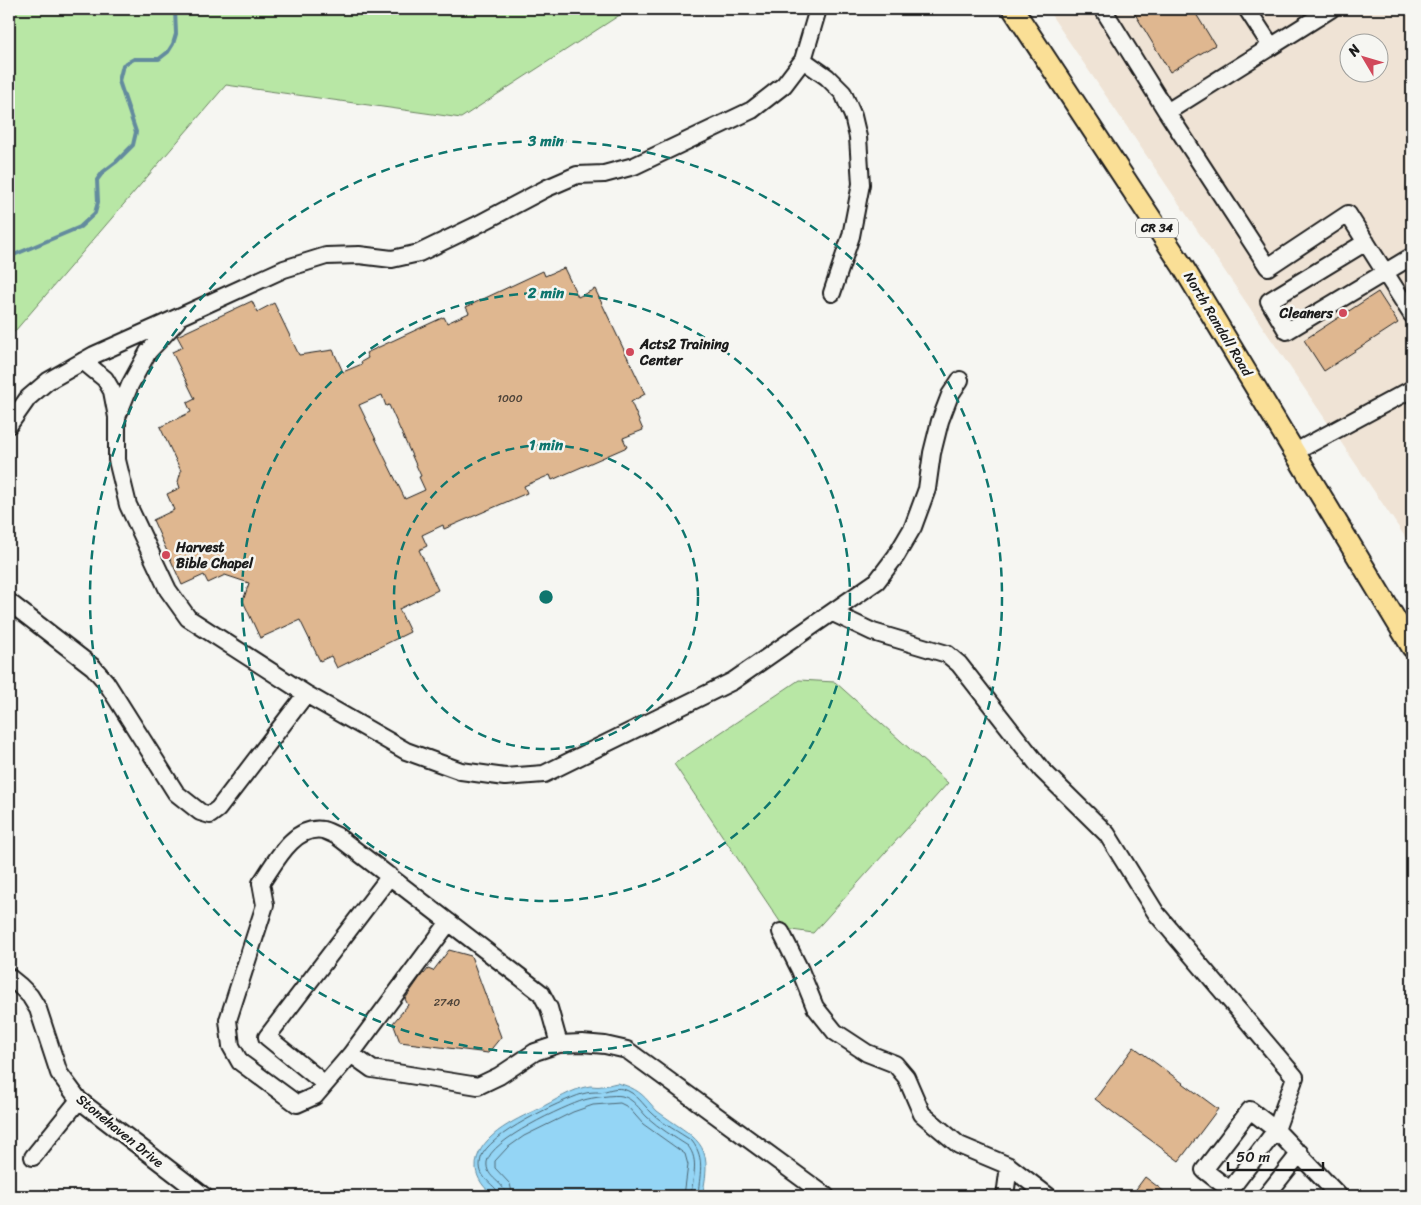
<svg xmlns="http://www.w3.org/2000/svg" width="1421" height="1205" font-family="Sriracha,sans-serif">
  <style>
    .built { fill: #efe3d5; fill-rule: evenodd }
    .green { fill: #b8e7a5; stroke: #6a8260 }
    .water { fill: #94d5f5; stroke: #648b9e }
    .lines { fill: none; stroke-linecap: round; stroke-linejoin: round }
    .shore { stroke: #4c6673; stroke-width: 1 }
    .stream { stroke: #648b9e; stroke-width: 4 }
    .building { fill: #dfb790; stroke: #1c1c1c; fill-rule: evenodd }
    .minor-casing { stroke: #1c1c1c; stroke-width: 20 }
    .major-casing { stroke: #1c1c1c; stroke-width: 24 }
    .minor { stroke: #f6f6f2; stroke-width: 16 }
    .major { stroke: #fadf96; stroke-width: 20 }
    .ring { fill: none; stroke: #0f766e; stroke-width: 2.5; stroke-dasharray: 9 6 }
    .poi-dot { fill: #d1495b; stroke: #f6f6f2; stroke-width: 2 }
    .labels { text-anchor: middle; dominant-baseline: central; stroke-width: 5; stroke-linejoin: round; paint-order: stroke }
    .number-label { font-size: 11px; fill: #4d4339 }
    .shield { fill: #f6f6f2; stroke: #5d5d5c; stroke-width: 1 }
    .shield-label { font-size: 12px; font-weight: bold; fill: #1c1c1c }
    .poi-label { font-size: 14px; font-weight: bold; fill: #1c1c1c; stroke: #f6f6f2; text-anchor: start }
    .street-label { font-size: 14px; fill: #1c1c1c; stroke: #f6f6f2 }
    .centre { fill: #0f766e; stroke: #f6f6f2; stroke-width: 2.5 }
    .ring-label { font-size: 15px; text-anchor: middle; font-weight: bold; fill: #0f766e; stroke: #f6f6f2; stroke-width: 5; stroke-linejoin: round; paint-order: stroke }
  </style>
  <rect width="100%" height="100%" fill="#f6f6f2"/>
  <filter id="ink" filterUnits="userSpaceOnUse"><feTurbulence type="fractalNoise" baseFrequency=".02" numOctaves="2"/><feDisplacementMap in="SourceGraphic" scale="10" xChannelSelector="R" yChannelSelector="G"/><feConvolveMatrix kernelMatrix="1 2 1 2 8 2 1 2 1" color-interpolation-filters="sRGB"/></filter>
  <g filter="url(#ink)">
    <path class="built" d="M 1047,9 L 1412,9 L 1412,547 ZM 1348,42 L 1378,42 L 1378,72 L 1348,72 Z"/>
    <path class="green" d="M 9,9 L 629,9 L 461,118 L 226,85 L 9,338 Z
      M 799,680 L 835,682 L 948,783 L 813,933 L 785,929 L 674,764 Z"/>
    <path class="water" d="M 617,1083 C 630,1086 640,1091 649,1102 C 652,1105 654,1108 657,1111 C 696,1140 715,1140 702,1196 L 576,1196 L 568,1195 L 564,1196 C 549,1196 503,1200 492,1193 C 484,1189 477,1178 476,1169 C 474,1138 515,1120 538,1109 C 555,1101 571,1089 590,1086 C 594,1086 598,1087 602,1086 C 607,1086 611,1084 617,1083 Z"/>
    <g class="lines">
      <path class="shore" d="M 499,1196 C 498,1183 475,1181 481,1158 C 487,1135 560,1101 582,1094 C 589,1092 593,1092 600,1092 C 608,1091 614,1087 623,1089 C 637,1093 642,1104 652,1113 C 663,1124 679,1132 692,1141 C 706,1159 699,1176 698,1196
        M 506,1196 C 505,1181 485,1179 487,1162 C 490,1140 565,1106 584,1100 C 590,1098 616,1094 622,1096 C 634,1099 639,1109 647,1117 C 659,1128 674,1137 688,1146 C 700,1161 692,1179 691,1196
        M 513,1196 L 510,1184 L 495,1168 L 495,1161 L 507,1148 L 524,1136 L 573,1112 L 593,1105 L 620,1103 L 628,1107 L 643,1124 L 685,1154 L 688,1165 L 684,1196"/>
      <path class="stream" d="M 9,257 L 80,227 L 95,213 L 98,202 L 97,180 L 103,172 L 116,162 L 133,145 L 136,132 L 119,81 L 123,65 L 134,59 L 159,59 L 168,52 L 173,44 L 176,34 L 175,9"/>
    </g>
    <path class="building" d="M 1132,9 L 1193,9 L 1215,45 L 1170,72 Z
      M 564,268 L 578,297 L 595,289 L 645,394 L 631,402 L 643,430 L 623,438 L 627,447 L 552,480 L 550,475 L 524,486 L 527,493 L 444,529 L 443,525 L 422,535 L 427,546 L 419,550 L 438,590 L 399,609 L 410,632 L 337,668 L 331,656 L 320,661 L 300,620 L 260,638 L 243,601 L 249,583 L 225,575 L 208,583 L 204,575 L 182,585 L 153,520 L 174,510 L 167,494 L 180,488 L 178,482 L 181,471 L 160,427 L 191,412 L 187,403 L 195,399 L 172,352 L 183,347 L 177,336 L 252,301 L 257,312 L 274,303 L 299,355 L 333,350 L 343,372 L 362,364 L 361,362 L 368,358 L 366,353 L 444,317 L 447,323 L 469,313 L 466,307 L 543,271 L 545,276 ZM 382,395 L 386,406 L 389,405 L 421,476 L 419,477 L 425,490 L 405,499 L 359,405 Z
      M 1378,292 L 1398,323 L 1324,371 L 1304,340 Z
      M 449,950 L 471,956 L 501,1037 L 488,1053 L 400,1042 L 393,1023 L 408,1005 L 405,999 L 423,973 L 424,974 L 428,969 L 433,971 Z
      M 1134,1047 L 1218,1109 L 1179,1161 L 1095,1099 Z
      M 1145,1177 L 1170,1196 L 1131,1196 Z"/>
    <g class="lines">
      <g class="minor-casing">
        <path id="minor" d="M 1103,9 L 1167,112
          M 1247,9 L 1271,46
          M 1331,9 L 1167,112 L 1268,267 L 1348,214 L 1412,315
          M 803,60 L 818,9
          M 1366,242 L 1269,301 L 1287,331 L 1409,258 L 1412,263
          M 83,361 L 105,379 L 112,391 L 117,417 L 117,460 L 128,505 L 168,590 L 188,618 L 306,694 L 406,751 L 461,771 L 505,777 L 544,774 L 733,681 L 877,581 L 896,556 L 913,527 L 927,489 L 932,453 L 940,421 L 950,395 L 960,380
          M 117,417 L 130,385 L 148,352 L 177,321
          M 9,425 L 28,398 L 48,381 L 94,355 L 159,326 L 284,269 L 326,256 L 359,255 L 392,259 L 419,253 L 475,226 L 547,188 L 577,175 L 604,174 L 634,166 L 752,110 L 784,85 L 803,60 L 827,77 L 843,93 L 853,116 L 858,137 L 861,184 L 851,236 L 832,293
          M 1295,452 L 1412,389
          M 9,602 L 93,667 L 106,682 L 176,793 L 200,812 L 210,815 L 218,809 L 306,694
          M 833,613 L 873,632 L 947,654 L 959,664 L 1042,770 L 1107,834 L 1156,913 L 1295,1077 L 1276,1130 L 1339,1196
          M 781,932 L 800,970 L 815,1007 L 835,1032 L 867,1053 L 895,1064 L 906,1077 L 922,1114 L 959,1145 L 1009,1166
          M 9,977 L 20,986 L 30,996 L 38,1009 L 59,1073 L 79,1100 L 204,1196
          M 559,1044 L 549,1008 L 541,993 L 337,836 C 333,834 327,831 323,830 C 293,825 275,863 261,883 L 265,905 L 228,1020 L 231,1046 L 240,1062 L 297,1104 L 315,1096 L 351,1054 L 372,1069 L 478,1086 L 499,1076 L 535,1052 L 559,1044 L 582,1043 L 605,1045 L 627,1050 L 826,1196
          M 351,1054 L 449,922
          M 325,1084 L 267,1037 L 390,876
          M 1250,1110 L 1276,1130 L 1230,1190 L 1204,1170 Z
          M 33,1157 L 79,1100
          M 1005,1196 L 1009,1166 L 1048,1196
          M 1266,1196 L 1300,1153"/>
      </g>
      <g class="major-casing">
        <path id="major" d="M 1013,9 L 1183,267 L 1412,647"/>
      </g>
      <use href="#minor" class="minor"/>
      <use href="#major" class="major"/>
    </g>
  </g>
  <g class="ring">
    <circle cx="546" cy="597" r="152"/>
    <circle cx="546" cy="597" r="304"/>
    <circle cx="546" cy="597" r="456"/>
  </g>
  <g class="poi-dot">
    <circle cx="1343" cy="313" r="5"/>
    <circle cx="630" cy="352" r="5"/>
    <circle cx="166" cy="555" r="5"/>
  </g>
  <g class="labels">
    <g class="number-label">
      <text x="510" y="398">1000</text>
      <text x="447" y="1002">2740</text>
    </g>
    <rect class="shield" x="1136" y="218.5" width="42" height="19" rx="4"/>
    <g class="shield-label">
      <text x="1157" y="228">CR 34</text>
    </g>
    <g class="poi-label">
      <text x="1333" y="313" text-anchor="end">Cleaners</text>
      <text x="640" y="344">Acts2 Training<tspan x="640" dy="16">Center</tspan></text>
      <text x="176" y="547">Harvest<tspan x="176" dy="16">Bible Chapel</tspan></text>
    </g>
    <g class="street-label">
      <text transform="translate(1218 324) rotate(59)">North Randall Road</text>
      <text transform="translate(120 1131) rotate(39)">Stonehaven Drive</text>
    </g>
  </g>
  <circle cx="546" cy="597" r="8" class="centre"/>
  <g class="ring-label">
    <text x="546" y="146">3 min</text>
    <text x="546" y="298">2 min</text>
    <text x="546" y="450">1 min</text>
  </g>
  <rect width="1421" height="1205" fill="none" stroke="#f6f6f2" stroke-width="30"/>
  <rect x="15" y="15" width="1391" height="1175" fill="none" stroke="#1c1c1c" stroke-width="2" filter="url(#ink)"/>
  <g transform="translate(1364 58) rotate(308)"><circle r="24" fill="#f6f6f2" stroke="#9f9f9c"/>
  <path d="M0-4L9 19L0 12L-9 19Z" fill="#d1495b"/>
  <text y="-8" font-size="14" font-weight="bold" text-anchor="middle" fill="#1c1c1c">N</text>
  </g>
  <path d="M1228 1162v8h95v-8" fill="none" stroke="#1c1c1c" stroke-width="2.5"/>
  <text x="1236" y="1162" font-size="15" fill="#1c1c1c" stroke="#f6f6f2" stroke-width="4" paint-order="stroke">50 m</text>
</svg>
